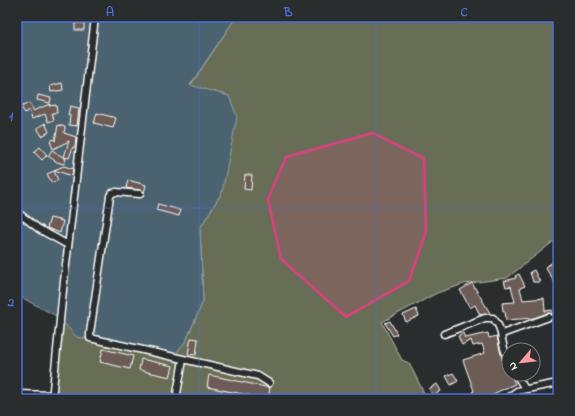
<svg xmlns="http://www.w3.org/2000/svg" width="575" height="416" font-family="'Indie Flower',sans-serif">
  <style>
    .green { fill: #686e54; stroke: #b4b6aa }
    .water { fill: #4c626f; stroke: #94a1a9 }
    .building { fill: #6c5b54; stroke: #fff }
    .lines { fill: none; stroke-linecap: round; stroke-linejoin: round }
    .minor-casing { stroke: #fff; stroke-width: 9 }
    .minor { stroke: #2a2d2e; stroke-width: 6 }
    .marked { fill: #ce467c; fill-opacity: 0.2; stroke: #ce467c; stroke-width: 3; stroke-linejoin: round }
    .grid { fill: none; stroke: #4a71e0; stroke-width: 1; stroke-opacity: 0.55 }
    .neatline { fill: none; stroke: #4a71e0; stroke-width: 1.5 }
    .grid-label { font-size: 13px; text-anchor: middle; font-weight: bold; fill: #4a71e0 }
  </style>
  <rect width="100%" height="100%" fill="#2a2d2e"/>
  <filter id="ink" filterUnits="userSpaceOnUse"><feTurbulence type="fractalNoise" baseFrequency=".025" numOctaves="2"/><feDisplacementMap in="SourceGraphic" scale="8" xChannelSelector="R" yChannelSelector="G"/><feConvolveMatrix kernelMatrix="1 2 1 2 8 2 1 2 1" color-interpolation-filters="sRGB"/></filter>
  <g filter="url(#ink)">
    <path class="green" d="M 236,17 L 558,17 L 558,246 L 554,241 L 507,278 L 464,284 L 437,293 L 382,322 L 402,360 L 409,363 L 427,399 L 52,399 L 58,317 L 78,337 L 175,354 L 186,341 L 203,301 L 200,228 L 222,192 L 229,96 L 190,86 Z"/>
    <path class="water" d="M 17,17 L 236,17 L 190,85 L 229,96 L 237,117 L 222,192 L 200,228 L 203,301 L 186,341 L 175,354 L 77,337 L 58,317 L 17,295 Z"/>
    <path class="building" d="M 75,23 L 84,23 L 84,30 L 75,30 Z
      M 62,83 L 63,90 L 51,92 L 50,86 Z
      M 38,95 L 51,98 L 50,103 L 37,100 Z
      M 29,103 L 34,111 L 35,110 L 50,104 L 49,106 L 56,105 L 57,113 L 52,113 L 54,120 L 48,122 L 45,114 L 32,119 L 29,110 L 25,113 L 21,107 Z
      M 70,106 L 79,108 L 77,126 L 69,125 L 70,115 L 68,115 Z
      M 97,113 L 116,118 L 113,128 L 94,123 Z
      M 45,123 L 49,132 L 42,136 L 37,128 Z
      M 58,125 L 65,127 L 64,133 L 76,137 L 75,147 L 73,147 L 69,158 L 64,157 L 69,141 L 53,149 L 50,141 L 54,139 L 55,141 Z
      M 40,147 L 47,155 L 42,160 L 34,152 Z
      M 52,150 L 66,159 L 64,164 L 57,162 L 48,156 Z
      M 64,166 L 73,169 L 72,176 L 54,170 Z
      M 54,171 L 58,180 L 52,183 L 47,174 Z
      M 245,175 L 252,175 L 251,190 L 244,189 Z
      M 128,180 L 146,185 L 144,193 L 141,190 L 126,188 Z
      M 158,204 L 180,210 L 179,216 L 156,210 Z
      M 50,218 L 63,221 L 60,233 L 47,228 Z
      M 558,259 L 558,288 L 545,267 Z
      M 534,270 L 540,282 L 533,282 L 530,272 Z
      M 519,274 L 525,286 L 520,288 L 523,300 L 544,298 L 545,311 L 552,310 L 553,314 L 548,313 L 534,318 L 506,320 L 505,311 L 503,311 L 502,303 L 515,302 L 511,286 L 506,287 L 504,281 L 516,278 L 515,276 Z
      M 472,283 L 490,313 L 489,314 L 480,315 L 475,305 L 470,308 L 460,290 Z
      M 416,309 L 419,316 L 406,322 L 403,315 Z
      M 390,321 L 397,334 L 393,336 L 385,323 Z
      M 463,333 L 465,338 L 488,333 L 489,338 L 497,336 L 502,359 L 509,376 L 511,375 L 515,384 L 495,393 L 496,394 L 483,399 L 474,399 L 472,392 L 474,391 L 463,360 L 485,353 L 482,344 L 473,346 L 471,340 L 462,345 L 458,336 Z
      M 191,338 L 198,339 L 196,355 L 188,354 Z
      M 103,349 L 133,356 L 130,369 L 100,362 Z
      M 141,359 L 173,366 L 170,377 L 139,370 Z
      M 453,373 L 458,381 L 451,385 L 446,376 Z
      M 209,375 L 270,388 L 268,399 L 207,387 Z
      M 437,384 L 441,391 L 433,396 L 429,389 Z"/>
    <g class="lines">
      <g class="minor-casing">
        <path id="minor" d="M 140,194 L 116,192 L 112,193 L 110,196 L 90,333 L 90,338 L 258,376 L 269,383
          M 17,212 L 39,229 L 68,245
          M 444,334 L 485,318 L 493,318 C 503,329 500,336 504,348 C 505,352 507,356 509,360
          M 502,334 L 549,317
          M 516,374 L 525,389
          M 17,394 L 53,395
          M 52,399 L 63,290 L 95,17
          M 176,399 L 183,360
          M 506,399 L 517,391 L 558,383"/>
      </g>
      <use href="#minor" class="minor"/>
    </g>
  </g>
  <path class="marked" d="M 373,133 L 424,158 L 426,231 L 409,281 L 346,317 L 281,259 L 268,199 L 286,157 Z"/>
  <path class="grid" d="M 199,17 L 199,399M 376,17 L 376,399M 17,208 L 558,208"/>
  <rect width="575" height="416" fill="none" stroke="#2a2d2e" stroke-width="44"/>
  <g transform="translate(521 362) rotate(242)"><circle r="19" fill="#2a2d2e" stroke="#7f8182"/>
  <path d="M0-3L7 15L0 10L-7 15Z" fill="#ff9aa2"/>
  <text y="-6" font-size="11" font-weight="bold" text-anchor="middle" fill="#ffffff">N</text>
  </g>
  <rect x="22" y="22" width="531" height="372" class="neatline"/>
  <g class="grid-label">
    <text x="110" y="16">A</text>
    <text x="288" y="16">B</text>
    <text x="464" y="16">C</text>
    <text x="11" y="120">1</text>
    <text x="11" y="306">2</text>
  </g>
</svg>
